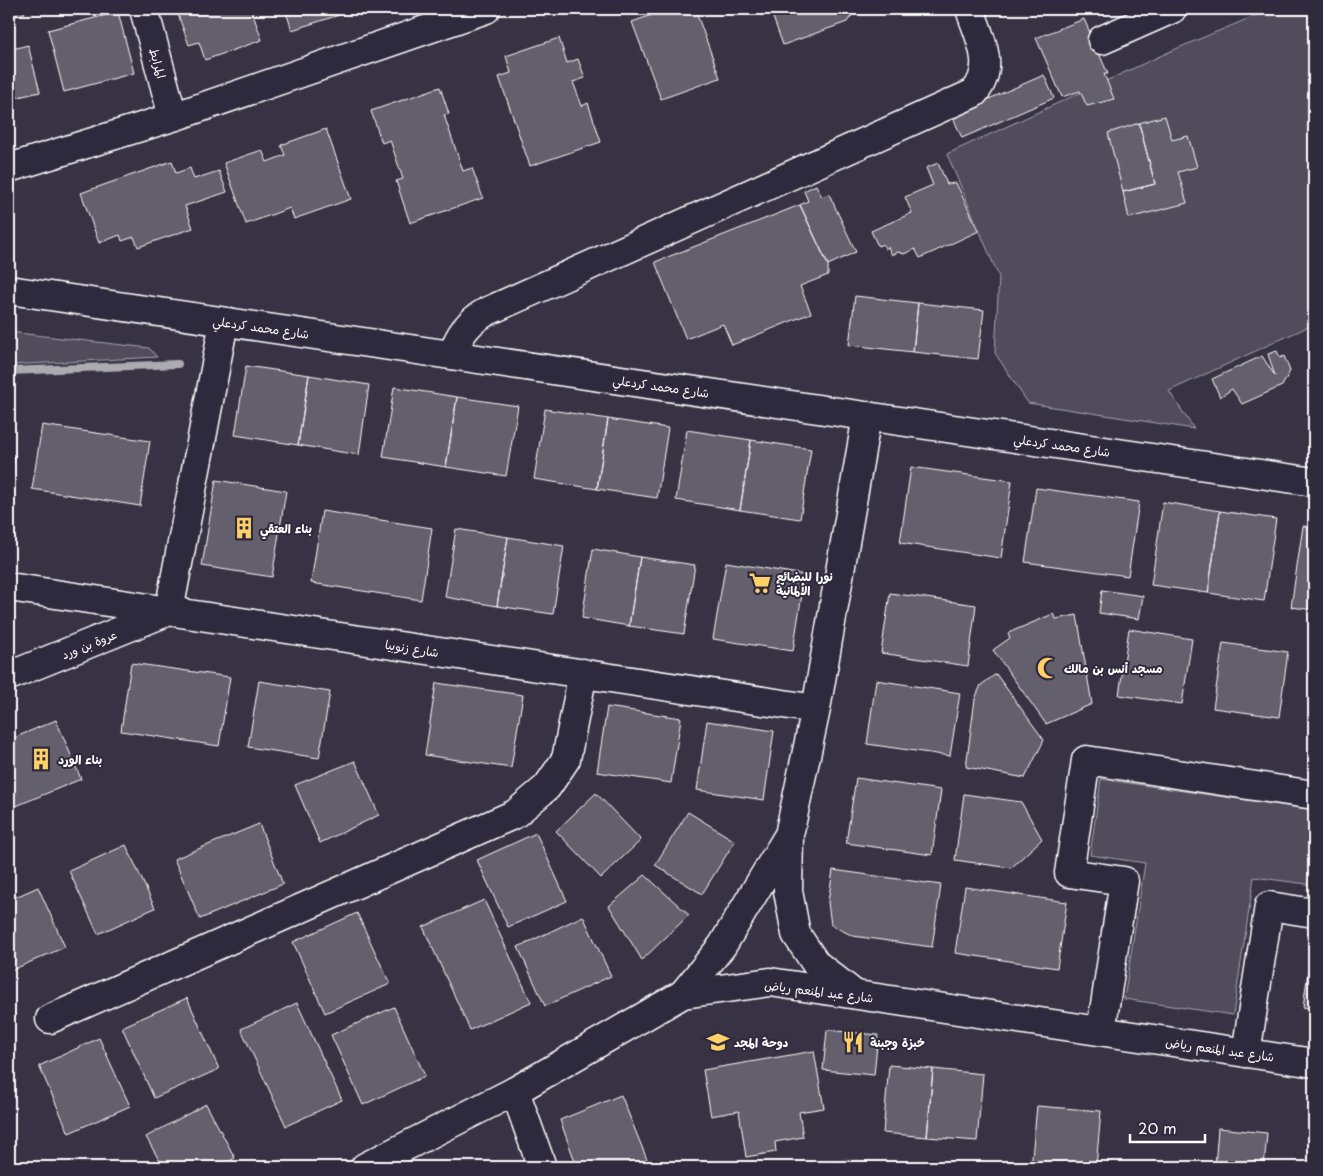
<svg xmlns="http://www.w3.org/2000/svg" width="1323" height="1176" font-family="'Playpen Sans','Playpen Sans Arabic',sans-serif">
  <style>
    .built { fill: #444051 }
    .green { fill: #514c5c; stroke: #a8a6ae }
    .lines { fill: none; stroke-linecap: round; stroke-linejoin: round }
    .stream { stroke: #adabb2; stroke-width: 8 }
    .building { fill: #635f6d; stroke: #fff }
    .minor-casing { stroke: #fff; stroke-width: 31 }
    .major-casing { stroke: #fff; stroke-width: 31 }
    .minor { stroke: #2f2a3d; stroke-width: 28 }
    .major { stroke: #2f2a3d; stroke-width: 28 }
    .labels { text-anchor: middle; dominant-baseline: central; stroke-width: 4; stroke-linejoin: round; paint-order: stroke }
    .street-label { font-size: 12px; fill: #fff; stroke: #2f2a3d }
    .poi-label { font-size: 12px; font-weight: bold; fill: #fff; stroke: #2f2a3d; text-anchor: start }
  </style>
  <rect width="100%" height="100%" fill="#373345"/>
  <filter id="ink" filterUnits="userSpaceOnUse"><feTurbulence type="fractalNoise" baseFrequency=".02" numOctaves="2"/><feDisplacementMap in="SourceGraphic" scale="10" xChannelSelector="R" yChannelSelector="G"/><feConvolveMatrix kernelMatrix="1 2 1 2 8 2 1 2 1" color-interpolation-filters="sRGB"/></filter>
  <g filter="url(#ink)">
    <path class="built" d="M 845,1157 L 904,1167 L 825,1167 Z"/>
    <path class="green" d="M 1271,9 L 1314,9 L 1314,324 L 1169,391 L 1194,429 L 1028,403 L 995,353 L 999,277 L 947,154 L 1171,51 Z
      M 9,332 L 149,348 L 157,357 L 9,365 Z
      M 1101,779 L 1314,810 L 1314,885 L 1254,877 L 1233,1015 L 1124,999 L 1145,863 L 1090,855 Z"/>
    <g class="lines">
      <path class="stream" d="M 9,371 L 178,364"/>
    </g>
    <path class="building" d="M 9,9 L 23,9 L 25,13 L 9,18 Z
      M 176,9 L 251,9 L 262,40 L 205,60 L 199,42 L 189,45 Z
      M 285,9 L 358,9 L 292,30 Z
      M 669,9 L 695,9 L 720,78 L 661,99 L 632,22 Z
      M 770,9 L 856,9 L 847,22 L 783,45 Z
      M 118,12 L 134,73 L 64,92 L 48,30 Z
      M 1084,19 L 1108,74 L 1104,74 L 1114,99 L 1087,106 L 1080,91 L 1062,97 L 1036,38 Z
      M 559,38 L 567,63 L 578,59 L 585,78 L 573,82 L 582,106 L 588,103 L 601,142 L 530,166 L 499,77 L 511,73 L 506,56 Z
      M 28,45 L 40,92 L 10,99 L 14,113 L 9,114 L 9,50 Z
      M 1044,75 L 1054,98 L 962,138 L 952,115 Z
      M 440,87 L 449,114 L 444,115 L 463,171 L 472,168 L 483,198 L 410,223 L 396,181 L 403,179 L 390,140 L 382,143 L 371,111 Z
      M 1165,116 L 1172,140 L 1188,136 L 1197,167 L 1178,172 L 1187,203 L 1129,218 L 1123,192 L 1155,184 L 1139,123 Z
      M 1139,123 L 1155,184 L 1123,192 L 1108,133 Z
      M 326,129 L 351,199 L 294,219 L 290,208 L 246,224 L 224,163 L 262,150 L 267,162 L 285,155 L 281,145 Z
      M 172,161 L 176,173 L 190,168 L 194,179 L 219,171 L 227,192 L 185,206 L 193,228 L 138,247 L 134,237 L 122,241 L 120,235 L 99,243 L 81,193 Z
      M 938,163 L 947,184 L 956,183 L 979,231 L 920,258 L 915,249 L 904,254 L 898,252 L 892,255 L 888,247 L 885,249 L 883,244 L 878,246 L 871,231 L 912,213 L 905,197 L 933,185 L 926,168 Z
      M 816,185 L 822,197 L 829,194 L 856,252 L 828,265 L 800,205 L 808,201 L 804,191 Z
      M 800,205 L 828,265 L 828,275 L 800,286 L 811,313 L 732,345 L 723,324 L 686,339 L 655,262 Z
      M 855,296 L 918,303 L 913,352 L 849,345 Z
      M 918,303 L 984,310 L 978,359 L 913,352 Z
      M 1277,351 L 1280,358 L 1284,356 L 1290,371 L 1282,386 L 1242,404 L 1232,389 L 1220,397 L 1212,379 L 1262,356 L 1275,376 L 1268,354 Z
      M 246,366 L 309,375 L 298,445 L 235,435 Z
      M 309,375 L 369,385 L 359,455 L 298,445 Z
      M 394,387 L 457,397 L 446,467 L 383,457 Z
      M 457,397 L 518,406 L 506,476 L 446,467 Z
      M 545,409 L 608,419 L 597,489 L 534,479 Z
      M 608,419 L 668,428 L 657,498 L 597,489 Z
      M 42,425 L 150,441 L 140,506 L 32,489 Z
      M 687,430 L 751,440 L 740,510 L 676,500 Z
      M 751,440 L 811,449 L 800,519 L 740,510 Z
      M 9,454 L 15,455 L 9,490 Z
      M 911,467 L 1012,481 L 1001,558 L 900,543 Z
      M 216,480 L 286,491 L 272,577 L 202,566 Z
      M 1036,488 L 1139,502 L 1128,576 L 1025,562 Z
      M 1163,502 L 1220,511 L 1208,593 L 1151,585 Z
      M 322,511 L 432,528 L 421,600 L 311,583 Z
      M 1220,511 L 1276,519 L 1264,601 L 1208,593 Z
      M 1303,526 L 1314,527 L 1314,610 L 1291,607 Z
      M 456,529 L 508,537 L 497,606 L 445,597 Z
      M 508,537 L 564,546 L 553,614 L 497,606 Z
      M 593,549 L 640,557 L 629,626 L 582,618 Z
      M 640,557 L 695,565 L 684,634 L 629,626 Z
      M 726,562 L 805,575 L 793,651 L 713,639 Z
      M 1102,590 L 1143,596 L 1139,619 L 1099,613 Z
      M 890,593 L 976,605 L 968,666 L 881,653 Z
      M 1053,614 L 1056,619 L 1077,615 L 1092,704 L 1046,724 L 993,650 L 1010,638 L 1008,633 Z
      M 1129,629 L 1192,639 L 1182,704 L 1119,695 Z
      M 1223,643 L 1288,652 L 1279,717 L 1213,708 Z
      M 131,663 L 230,677 L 219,746 L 121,731 Z
      M 996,674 L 1044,740 L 1025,778 L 966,767 L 975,699 L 981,685 Z
      M 876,680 L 960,693 L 950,756 L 867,744 Z
      M 259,681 L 330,692 L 319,758 L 248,747 Z
      M 436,683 L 523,695 L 511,768 L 425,755 Z
      M 607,707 L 681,718 L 671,783 L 597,772 Z
      M 56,720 L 81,779 L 9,809 L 9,740 Z
      M 707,721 L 774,731 L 764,800 L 697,790 Z
      M 355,761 L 379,815 L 320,843 L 295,785 Z
      M 856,778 L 941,790 L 932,855 L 846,843 Z
      M 596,793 L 641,840 L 601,878 L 556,831 Z
      M 964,794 L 1021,802 L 1042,839 L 1011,868 L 955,860 Z
      M 688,812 L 735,841 L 702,894 L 655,865 Z
      M 259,824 L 283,884 L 200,919 L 174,859 Z
      M 536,833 L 567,901 L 508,927 L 477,860 Z
      M 126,845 L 155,908 L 98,934 L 69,871 Z
      M 833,870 L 941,885 L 932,947 L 853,936 L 831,925 L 828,902 Z
      M 645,875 L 689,915 L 642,960 L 609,906 Z
      M 38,887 L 65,947 L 12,970 L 9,963 L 9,900 Z
      M 965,887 L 1067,902 L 1057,968 L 955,953 Z
      M 484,900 L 531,1002 L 470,1030 L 423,927 Z
      M 357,913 L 390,984 L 325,1013 L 293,942 Z
      M 583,916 L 611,976 L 545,1006 L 518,947 Z
      M 1313,937 L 1314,938 L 1314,1009 L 1303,1007 Z
      M 187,998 L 219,1069 L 154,1098 L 122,1027 Z
      M 297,1003 L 342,1100 L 286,1126 L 241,1029 Z
      M 394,1007 L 425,1076 L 363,1105 L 331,1035 Z
      M 827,1030 L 878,1035 L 874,1075 L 823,1070 Z
      M 99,1038 L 130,1106 L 69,1133 L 39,1066 Z
      M 814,1051 L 824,1108 L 799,1112 L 803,1137 L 775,1142 L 776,1152 L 746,1157 L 739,1111 L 711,1116 L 703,1070 Z
      M 889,1065 L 933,1069 L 927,1137 L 883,1133 Z
      M 933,1069 L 983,1074 L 977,1141 L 927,1137 Z
      M 621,1095 L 650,1167 L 577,1167 L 560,1120 Z
      M 206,1104 L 235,1158 L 219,1167 L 163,1167 L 146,1137 Z
      M 1037,1106 L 1101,1111 L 1096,1167 L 1031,1167 Z
      M 1218,1128 L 1267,1133 L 1264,1167 L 1215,1167 Z
      M 9,1163 L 79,1167 L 9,1167 Z"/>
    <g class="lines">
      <g class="minor-casing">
        <path id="minor" d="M 144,9 L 173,117
          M 1102,40 L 1172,9
          M 9,168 L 173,117 L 486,9
          M 453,355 C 458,335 468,322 486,312 L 974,93 C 997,66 979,38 970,9
          M 9,587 L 816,709
          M 9,676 L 169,611 L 224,322
          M 683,994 L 722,946 L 787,838
          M 854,994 L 816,964 L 796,934 L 788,891 L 789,835 L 816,709 L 867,416
          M 50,1019 L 515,814 L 547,787 L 566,759 L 583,673
          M 1101,1031 L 1124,881 L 1069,873 L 1086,760 L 1314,795
          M 1246,1053 L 1269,906 L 1314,913
          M 515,1091 L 542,1167"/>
      </g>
      <g class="major-casing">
        <path id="major" d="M 9,290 L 1314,482
          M 365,1167 L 515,1091 L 683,994 L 770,982 L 1314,1063"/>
      </g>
      <use href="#minor" class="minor"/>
      <use href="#major" class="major"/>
    </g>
  </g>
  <defs>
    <g id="building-bare" transform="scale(1.725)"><path d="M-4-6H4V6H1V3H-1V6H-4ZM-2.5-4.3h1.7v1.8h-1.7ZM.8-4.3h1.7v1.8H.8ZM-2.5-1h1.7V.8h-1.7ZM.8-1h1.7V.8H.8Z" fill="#ffd166" stroke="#2f2a3d" stroke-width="2.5" paint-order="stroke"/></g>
    <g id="supermarket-bare" transform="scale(1.725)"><path d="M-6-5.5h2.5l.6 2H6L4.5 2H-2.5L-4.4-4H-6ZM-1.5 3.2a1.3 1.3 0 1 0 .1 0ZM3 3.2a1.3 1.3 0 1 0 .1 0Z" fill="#ffd166" stroke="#2f2a3d" stroke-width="2.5" paint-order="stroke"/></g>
    <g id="mosque-bare" transform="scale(1.725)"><path d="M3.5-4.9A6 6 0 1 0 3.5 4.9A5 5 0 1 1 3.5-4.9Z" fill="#ffd166" stroke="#2f2a3d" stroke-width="2.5" paint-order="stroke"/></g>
    <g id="school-bare" transform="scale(1.725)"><path d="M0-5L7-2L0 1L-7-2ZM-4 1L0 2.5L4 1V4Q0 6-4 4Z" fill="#ffd166" stroke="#2f2a3d" stroke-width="2.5" paint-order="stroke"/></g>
    <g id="restaurant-bare" transform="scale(1.725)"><path d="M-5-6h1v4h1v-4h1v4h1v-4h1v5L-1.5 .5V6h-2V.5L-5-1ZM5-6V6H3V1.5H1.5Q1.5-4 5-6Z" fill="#ffd166" stroke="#2f2a3d" stroke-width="2.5" paint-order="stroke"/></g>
  </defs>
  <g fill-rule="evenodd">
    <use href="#building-bare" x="244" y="528"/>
    <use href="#supermarket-bare" x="760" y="583"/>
    <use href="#mosque-bare" x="1048" y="668"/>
    <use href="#building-bare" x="41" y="759"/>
    <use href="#school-bare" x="718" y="1042"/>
    <use href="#restaurant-bare" x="853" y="1042"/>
  </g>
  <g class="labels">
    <g class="street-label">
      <text transform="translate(158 63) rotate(75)">المرابط</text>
      <text transform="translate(261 327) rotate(8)">شارع محمد كردعلي</text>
      <text transform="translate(661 386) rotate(8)">شارع محمد كردعلي</text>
      <text transform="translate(1062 445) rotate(8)">شارع محمد كردعلي</text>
      <text transform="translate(89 644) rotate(-22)">عروة بن ورد</text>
      <text transform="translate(412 648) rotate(9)">شارع زنوبيا</text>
      <text transform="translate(819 991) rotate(7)">شارع عبد المنعم رياض</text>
      <text transform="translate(1220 1049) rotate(8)">شارع عبد المنعم رياض</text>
    </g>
    <g class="poi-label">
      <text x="260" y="528">بناء العتقي</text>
      <text x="776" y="576">نورا للبضائع<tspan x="776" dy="14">الألمانية</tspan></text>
      <text x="1064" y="668">مسجد أنس بن مالك</text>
      <text x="58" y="759">بناء الورد</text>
      <text x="734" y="1042">دوحة المجد</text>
      <text x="870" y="1042">خبزة وجبنة</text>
    </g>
  </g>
  <rect width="1323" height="1176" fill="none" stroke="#2f2a3d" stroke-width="30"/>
  <rect x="15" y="15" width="1293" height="1146" fill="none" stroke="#fff" stroke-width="2" filter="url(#ink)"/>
  <path d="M1130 1134v8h75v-8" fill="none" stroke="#ffffff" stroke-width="2.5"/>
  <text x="1138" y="1134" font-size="15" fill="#ffffff" stroke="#2f2a3d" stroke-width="4" paint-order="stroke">20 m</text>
</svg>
